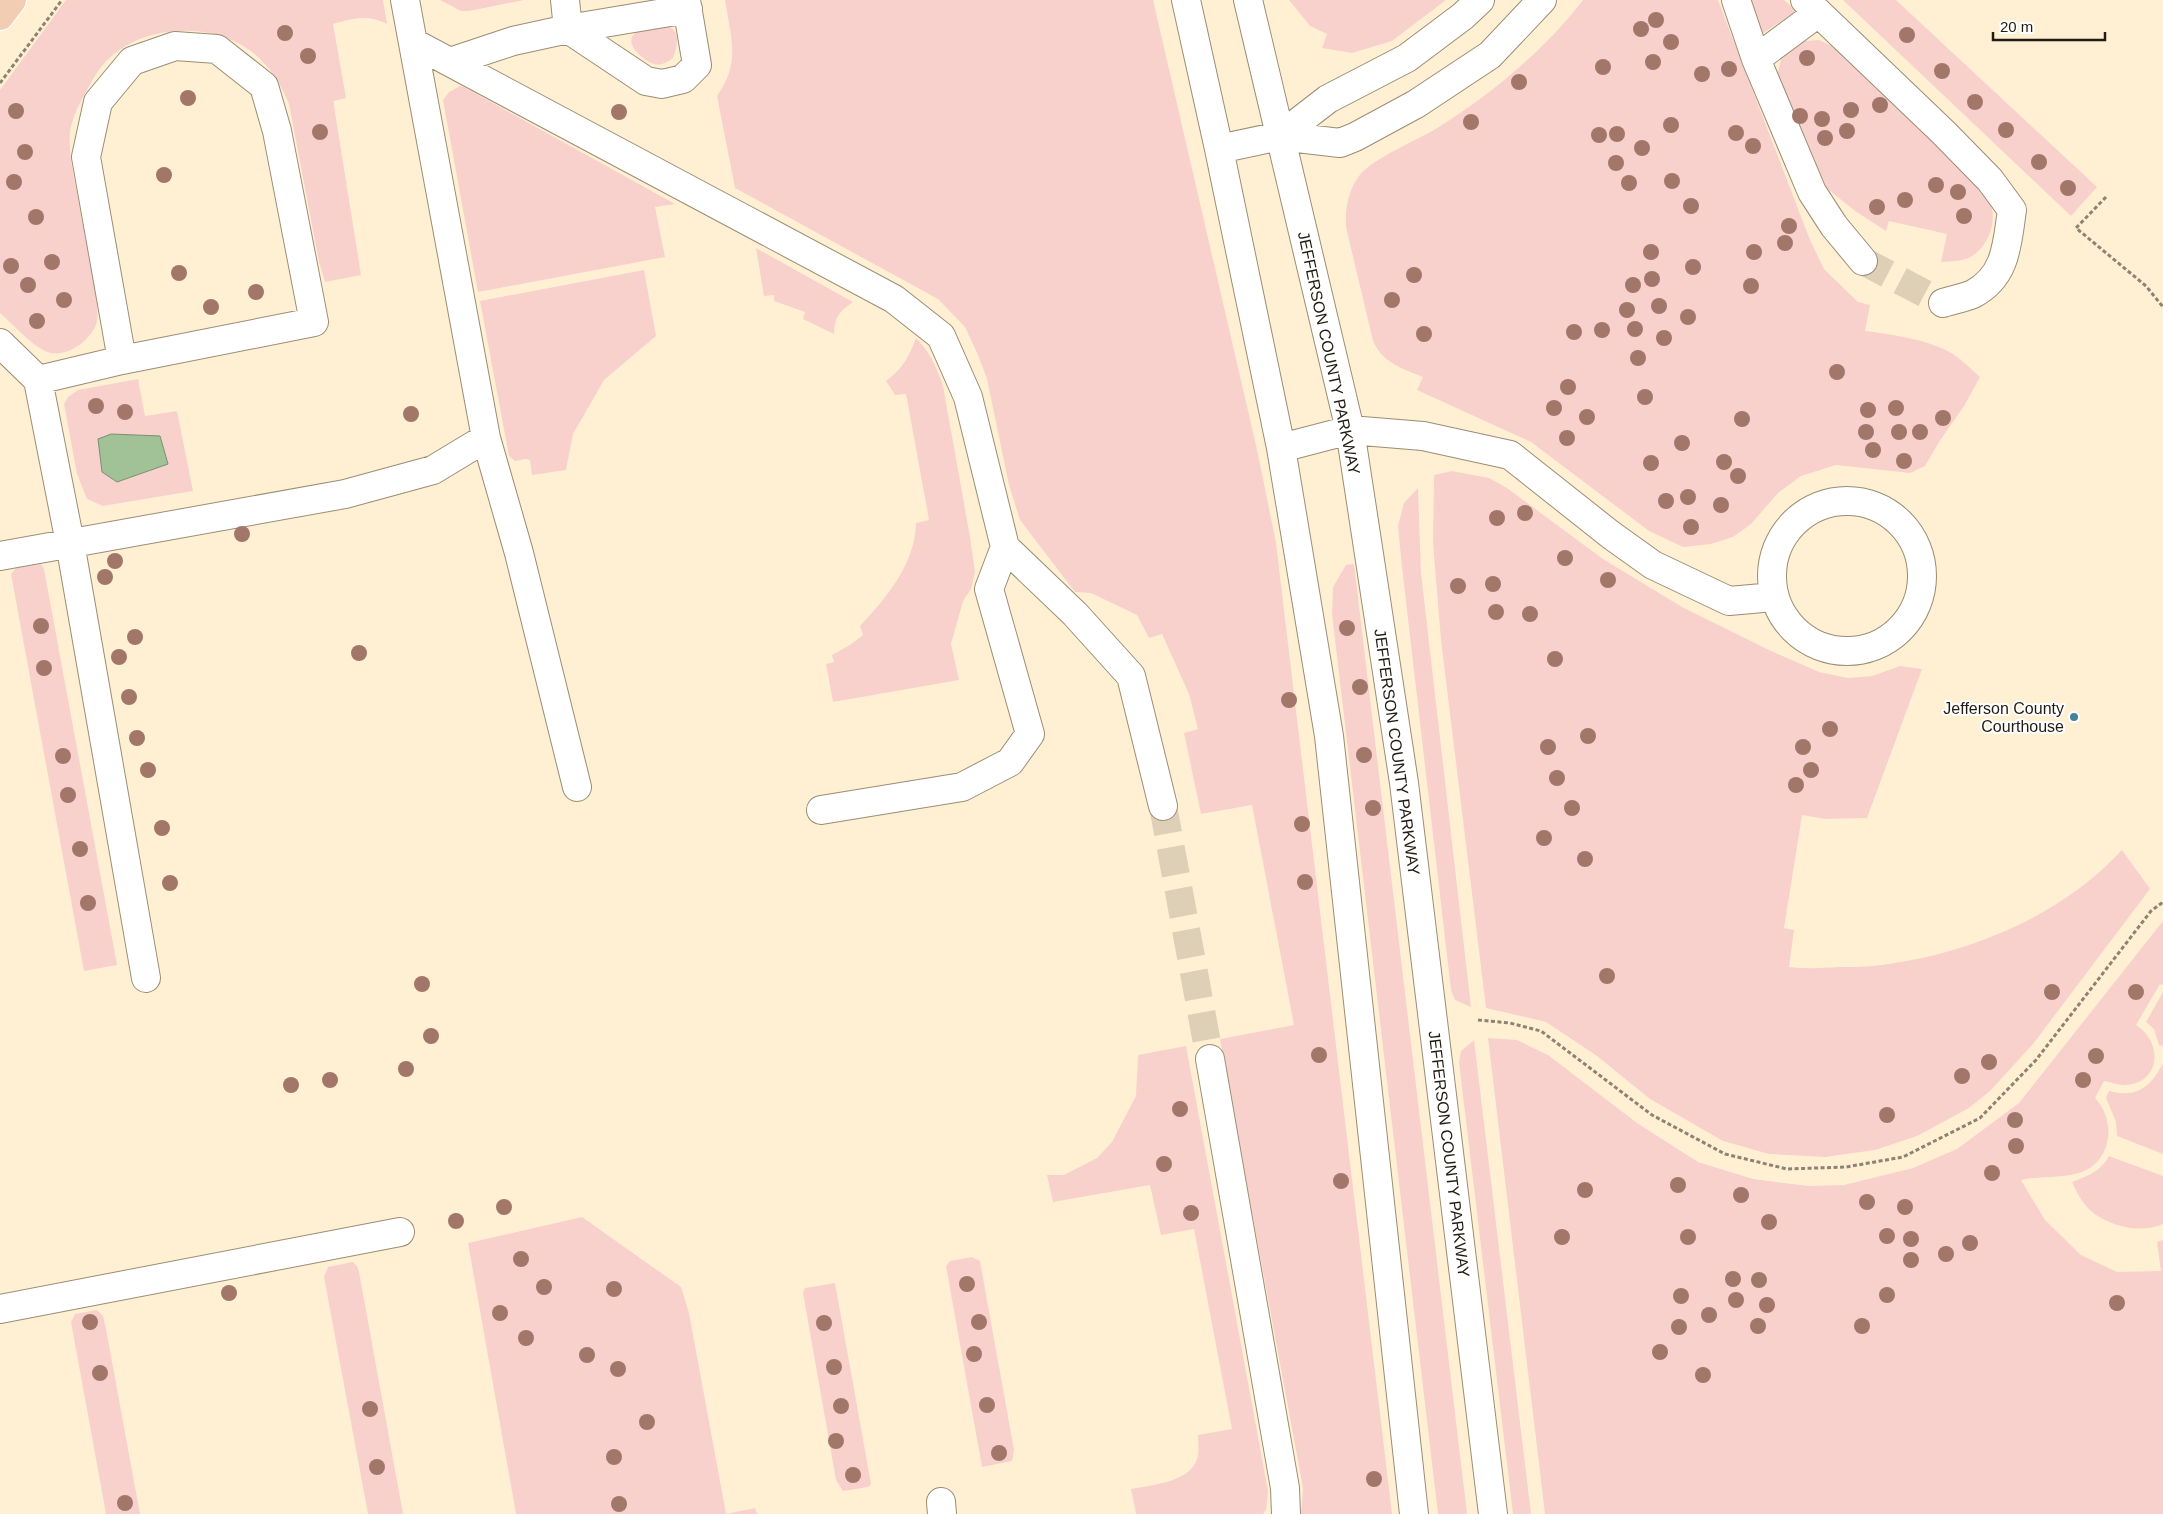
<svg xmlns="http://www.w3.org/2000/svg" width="2163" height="1514" font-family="Helvetica,sans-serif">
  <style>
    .green { fill: #f9d1cc }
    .water { fill: #a1c196; stroke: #7b906e }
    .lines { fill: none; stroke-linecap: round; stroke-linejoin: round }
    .minor-tunnel { stroke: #ded0b7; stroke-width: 28; stroke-dasharray: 28 14; stroke-linecap: butt }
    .minor-casing { stroke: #9b8d74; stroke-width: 30 }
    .major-casing { stroke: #fff; stroke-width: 30 }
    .path { stroke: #8d8371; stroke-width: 3; stroke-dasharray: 4 2.5; stroke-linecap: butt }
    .minor { stroke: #fff; stroke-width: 28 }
    .major { stroke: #f2cdb3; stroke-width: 28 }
    .tree { fill: #a27668 }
    .poi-dot { fill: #448497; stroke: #fff; stroke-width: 2 }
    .labels { text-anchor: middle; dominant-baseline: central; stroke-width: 4; stroke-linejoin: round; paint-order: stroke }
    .street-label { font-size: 16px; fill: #211c12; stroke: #fff }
    .poi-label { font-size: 16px; fill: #211c12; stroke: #fff; text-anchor: end }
  </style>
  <rect width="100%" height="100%" fill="#fff0d4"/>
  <path class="green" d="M 66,0 L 383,0 L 387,24 C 368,14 353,18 333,24 L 346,98 L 334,101 L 334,106 L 361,275 L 325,282 L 319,262 L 289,104 C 282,88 275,74 263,62 C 248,45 224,35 203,32 C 167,27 126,37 102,66 C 96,73 91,83 86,92 C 81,101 75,112 72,123 C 68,135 70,148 71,161 L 96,294 C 97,304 99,316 96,325 C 88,343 64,360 45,351 C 30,344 13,324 0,313 L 0,90 Z
    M 440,0 L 524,0 L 469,11 L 461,11 Z
    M 725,0 L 1153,0 L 1258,454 L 1276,543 L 1392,1514 L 1301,1514 L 1303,1488 L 1220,1039 L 1294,1025 L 1252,805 L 1201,814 L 1184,733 L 1198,729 L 1189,694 L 1162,634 L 1149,638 L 1137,615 L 1091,593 L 1075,592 L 1020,520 L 1009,485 L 987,379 L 978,355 L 965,327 L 938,299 L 735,188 L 717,96 C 741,62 731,39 725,0 Z
    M 1289,0 L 1446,0 L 1392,41 L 1352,53 L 1322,48 L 1327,34 L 1310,26 Z
    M 1583,0 L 1718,0 L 1810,240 L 1824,269 L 1858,302 L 1870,305 L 1865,331 C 1890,334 1931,340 1953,354 C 1962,360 1971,369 1980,377 L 1964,406 L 1939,442 L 1925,466 L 1910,473 L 1836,465 L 1801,476 L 1778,493 L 1751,524 L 1733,537 L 1711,544 L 1683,547 L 1649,531 L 1531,442 L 1417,390 L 1423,377 C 1401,368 1383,363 1373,341 L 1346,227 C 1345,209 1348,191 1359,176 C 1372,159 1413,142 1434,130 C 1489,96 1543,52 1583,0 Z
    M 1745,0 L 1784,0 L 1796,11 L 1759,36 Z
    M 1843,0 L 1896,0 L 2097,187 L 2071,216 Z
    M 666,26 C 682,29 677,47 673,58 C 668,62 661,66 654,64 C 643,61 619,40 639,31 C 647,27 658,27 666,26 Z
    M 1819,40 L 1832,46 L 1984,191 C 1986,195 1990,200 1991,205 C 1997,223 1988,246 1972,256 C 1963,262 1951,261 1941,262 L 1947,234 L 1889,221 L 1886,231 L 1855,211 L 1829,190 L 1811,167 L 1777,75 L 1782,57 L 1794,46 L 1805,41 Z
    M 460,86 L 464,87 L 675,204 L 655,207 L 665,257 L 478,292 L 443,100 L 449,92 Z
    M 756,248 L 853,302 C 839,312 835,316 834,334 L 803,319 L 805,312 L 774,301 L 774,295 L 764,296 Z
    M 644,270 L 656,336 L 604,380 L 573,434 L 566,470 L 532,475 L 530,460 L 526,459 L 515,461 L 509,456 L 480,301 Z
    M 916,338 C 930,352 937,368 943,386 L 970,537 L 975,572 L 971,589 L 963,601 L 951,644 L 959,680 L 833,702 L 826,664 L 834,662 L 832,655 L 850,645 L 863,635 L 860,626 C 887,597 915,564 916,523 L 929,520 L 906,394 L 895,395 L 886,381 C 902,369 909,357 916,338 Z
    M 138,379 L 145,416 L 177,411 L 193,491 L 103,506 L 87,499 L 77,474 L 64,404 L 68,397 L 78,390 Z
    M 1452,471 L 1489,478 L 1507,488 L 1603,559 L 1682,607 L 1771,651 L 1819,672 L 1848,678 L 1872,676 L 1900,666 L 1922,669 L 1867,818 L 1825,819 L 1802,815 L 1784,928 L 1794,930 L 1789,967 C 1806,969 1822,968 1839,967 C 1850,967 1861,967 1873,966 C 1964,956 2059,918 2122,850 L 2150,889 L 2033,1044 L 1990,1091 L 1969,1108 L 1917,1136 L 1875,1150 L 1825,1157 L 1769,1154 L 1723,1141 L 1650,1099 L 1597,1056 L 1546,1022 L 1486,1008 L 1441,640 L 1433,543 L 1434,475 Z
    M 1418,488 L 1421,573 L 1471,1007 L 1455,1000 L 1451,990 L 1402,567 L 1398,526 L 1404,503 Z
    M 41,564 L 44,569 L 117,965 L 84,971 L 11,574 L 16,568 Z
    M 1354,564 L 1467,1514 L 1438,1514 L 1332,614 L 1333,587 L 1346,565 Z
    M 2163,921 L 2163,985 L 2160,984 L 2136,1025 C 2162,1041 2162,1081 2127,1085 C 2120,1086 2111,1082 2104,1081 L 2095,1098 C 2117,1121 2112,1163 2079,1173 C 2064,1178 2038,1176 2021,1180 L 2045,1220 L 2081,1255 L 2117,1272 L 2161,1271 L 2157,1242 L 2163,1240 L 2163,1514 L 1545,1514 L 1488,1038 L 1517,1040 L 1548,1055 L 1637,1123 L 1698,1162 L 1753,1179 L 1809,1186 L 1844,1185 L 1913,1168 L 1957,1149 L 2019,1103 Z
    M 2163,992 L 2163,1046 L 2159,1045 L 2154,1029 L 2146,1022 Z
    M 1474,1040 L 1531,1514 L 1513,1514 L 1459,1062 L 1461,1051 Z
    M 1186,1046 L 1268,1491 L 1266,1510 L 1263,1514 L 1136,1514 L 1131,1489 C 1152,1485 1194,1482 1198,1455 C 1199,1449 1198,1441 1198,1435 L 1232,1429 L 1194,1229 L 1161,1235 L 1150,1185 L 1053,1202 L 1047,1175 L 1064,1175 L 1097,1158 L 1112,1142 L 1136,1096 L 1138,1055 Z
    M 2162,1065 L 2163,1065 L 2163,1154 L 2117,1136 L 2116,1122 L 2106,1098 L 2109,1091 C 2136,1098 2150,1088 2162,1065 Z
    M 2109,1156 L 2163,1176 L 2163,1224 C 2140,1235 2102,1225 2086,1206 C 2080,1199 2076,1191 2072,1182 C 2088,1176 2101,1171 2109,1156 Z
    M 582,1217 L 681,1287 L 689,1313 L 726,1514 L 755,1508 L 757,1514 L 516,1514 L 468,1243 Z
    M 972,1257 L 980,1261 L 1014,1450 L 1012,1461 L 982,1467 L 946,1266 L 950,1261 Z
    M 353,1262 L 357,1266 L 359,1272 L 403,1514 L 368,1514 L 324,1277 L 328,1267 Z
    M 835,1283 L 871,1484 L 868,1487 L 843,1491 L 836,1480 L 803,1293 L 805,1288 Z
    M 97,1310 L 103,1316 L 106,1329 L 140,1514 L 106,1514 L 71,1322 L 75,1314 Z"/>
  <path class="water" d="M 111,434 L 160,436 L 168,464 L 117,482 L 102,472 L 98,439 Z"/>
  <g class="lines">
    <path class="minor-tunnel" d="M 1863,261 L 1943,303
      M 1163,806 L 1210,1059"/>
    <g class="minor-casing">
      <path id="minor" d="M 405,0 L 486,438 L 519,553 L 577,787
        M 565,0 L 568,29 L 646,81 L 662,84 L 683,79 L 697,65 L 686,0
        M 1186,0 L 1219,149 L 1281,448 L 1329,736 L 1414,1514
        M 1248,0 L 1350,430 L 1404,783 L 1493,1514
        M 1736,0 L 1756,59 L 1812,192 L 1834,226 L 1863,261
        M 1805,0 L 1944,133 L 1990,180 L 2012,210 C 2007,243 2007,276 1973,294 C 1964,298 1952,300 1943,303
        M 414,43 L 894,299 L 941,336 L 968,397 L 1005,547 L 989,589 L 1030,734 L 1010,762 L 962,787 L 821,810
        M 175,46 L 217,49 L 264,86 L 277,131 L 314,322 L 122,360 L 86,157 L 98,102 L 132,61 Z
        M 1756,59 L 1818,13
        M 450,62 L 513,41 L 568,29 L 688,9
        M 1280,136 L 1328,99 L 1407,58 L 1463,16 L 1480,0
        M 1219,149 L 1280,136 L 1340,143 L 1355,137 L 1416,104 L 1490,55 L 1542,0
        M 0,343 L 38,380 L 70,543 L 146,978
        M 38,380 L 122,360
        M 1281,448 L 1350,430 L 1423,436 L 1510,455 L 1611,535 L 1653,565 L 1729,601 L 1774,597
        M1772 576a75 75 0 1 1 150 0a75 75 0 1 1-150 0Z
        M 1005,547 L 1075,614 L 1131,676 L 1163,806
        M 0,556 L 345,494 L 433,470 L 486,438
        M 1210,1059 L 1285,1488 L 1286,1514
        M 0,1309 L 400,1232
        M 941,1502 L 942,1514"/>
    </g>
    <g class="major-casing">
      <path id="major" d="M 0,16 L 12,0"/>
    </g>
    <path class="path" d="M 0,83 L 62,0
      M 2106,197 L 2076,228 L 2146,286 L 2163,307
      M 1478,1020 L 1510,1023 L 1541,1031 L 1652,1115 L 1725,1154 L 1787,1169 L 1846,1167 L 1903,1157 L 1980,1118 L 2036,1060 L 2151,911 L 2163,902"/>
    <use href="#minor" class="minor"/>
    <use href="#major" class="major"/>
  </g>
  <g class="tree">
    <circle cx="1656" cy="20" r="8"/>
    <circle cx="1641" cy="29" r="8"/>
    <circle cx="285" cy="33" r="8"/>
    <circle cx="1907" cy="35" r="8"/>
    <circle cx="1671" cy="42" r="8"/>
    <circle cx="308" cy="56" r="8"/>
    <circle cx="1807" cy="58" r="8"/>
    <circle cx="1653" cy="62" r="8"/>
    <circle cx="1603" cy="67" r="8"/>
    <circle cx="1729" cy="69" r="8"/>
    <circle cx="1942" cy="71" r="8"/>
    <circle cx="1702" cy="74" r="8"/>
    <circle cx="1519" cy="82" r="8"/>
    <circle cx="188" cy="98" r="8"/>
    <circle cx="1975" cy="102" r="8"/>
    <circle cx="1880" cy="105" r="8"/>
    <circle cx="1851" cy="110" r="8"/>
    <circle cx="16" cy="111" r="8"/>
    <circle cx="619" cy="112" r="8"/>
    <circle cx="1800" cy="116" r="8"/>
    <circle cx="1822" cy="119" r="8"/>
    <circle cx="1471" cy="122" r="8"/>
    <circle cx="1671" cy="125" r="8"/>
    <circle cx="2006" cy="130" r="8"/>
    <circle cx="1847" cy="131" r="8"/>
    <circle cx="320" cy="132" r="8"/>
    <circle cx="1736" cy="133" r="8"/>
    <circle cx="1617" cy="134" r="8"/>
    <circle cx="1599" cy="135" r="8"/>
    <circle cx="1825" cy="138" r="8"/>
    <circle cx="1753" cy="146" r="8"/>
    <circle cx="1642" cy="148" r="8"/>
    <circle cx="25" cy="152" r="8"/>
    <circle cx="2039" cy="162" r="8"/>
    <circle cx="1616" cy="163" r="8"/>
    <circle cx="164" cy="175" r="8"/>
    <circle cx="1672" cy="181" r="8"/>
    <circle cx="14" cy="182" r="8"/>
    <circle cx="1629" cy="183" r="8"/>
    <circle cx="1936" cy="185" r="8"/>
    <circle cx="2068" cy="188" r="8"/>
    <circle cx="1958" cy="192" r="8"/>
    <circle cx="1905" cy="200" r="8"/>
    <circle cx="1691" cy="206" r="8"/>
    <circle cx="1877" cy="207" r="8"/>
    <circle cx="1964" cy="216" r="8"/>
    <circle cx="36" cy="217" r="8"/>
    <circle cx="1789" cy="226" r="8"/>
    <circle cx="1785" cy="243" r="8"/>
    <circle cx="1651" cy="252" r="8"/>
    <circle cx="1754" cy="252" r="8"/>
    <circle cx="52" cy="262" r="8"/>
    <circle cx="11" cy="266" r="8"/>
    <circle cx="1693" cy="267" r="8"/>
    <circle cx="179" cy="273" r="8"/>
    <circle cx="1414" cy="275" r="8"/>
    <circle cx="1652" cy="279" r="8"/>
    <circle cx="28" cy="285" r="8"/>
    <circle cx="1633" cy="285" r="8"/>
    <circle cx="1751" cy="286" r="8"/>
    <circle cx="256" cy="292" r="8"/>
    <circle cx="64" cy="300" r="8"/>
    <circle cx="1392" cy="300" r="8"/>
    <circle cx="1659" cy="306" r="8"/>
    <circle cx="211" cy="307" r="8"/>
    <circle cx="1627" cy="310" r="8"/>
    <circle cx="1688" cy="317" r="8"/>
    <circle cx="37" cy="321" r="8"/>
    <circle cx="1635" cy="329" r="8"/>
    <circle cx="1602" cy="330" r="8"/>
    <circle cx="1574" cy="332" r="8"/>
    <circle cx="1424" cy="334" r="8"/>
    <circle cx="1664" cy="338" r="8"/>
    <circle cx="1638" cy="358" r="8"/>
    <circle cx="1837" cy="372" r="8"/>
    <circle cx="1568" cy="387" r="8"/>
    <circle cx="1645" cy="397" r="8"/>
    <circle cx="96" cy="406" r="8"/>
    <circle cx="1554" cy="408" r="8"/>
    <circle cx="1896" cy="408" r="8"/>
    <circle cx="1868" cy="410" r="8"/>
    <circle cx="125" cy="412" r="8"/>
    <circle cx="411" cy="414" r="8"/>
    <circle cx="1587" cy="417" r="8"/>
    <circle cx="1943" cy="418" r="8"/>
    <circle cx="1742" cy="419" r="8"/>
    <circle cx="1866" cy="432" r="8"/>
    <circle cx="1899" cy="432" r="8"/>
    <circle cx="1920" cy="432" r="8"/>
    <circle cx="1567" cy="438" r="8"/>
    <circle cx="1682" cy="443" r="8"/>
    <circle cx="1873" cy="450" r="8"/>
    <circle cx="1904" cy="461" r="8"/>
    <circle cx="1724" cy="462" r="8"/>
    <circle cx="1651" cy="463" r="8"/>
    <circle cx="1738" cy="476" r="8"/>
    <circle cx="1688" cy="497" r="8"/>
    <circle cx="1666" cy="501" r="8"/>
    <circle cx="1721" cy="505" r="8"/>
    <circle cx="1525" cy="513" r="8"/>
    <circle cx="1497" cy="518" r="8"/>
    <circle cx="1691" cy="527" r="8"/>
    <circle cx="242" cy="534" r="8"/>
    <circle cx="1565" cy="558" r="8"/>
    <circle cx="115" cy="561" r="8"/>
    <circle cx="105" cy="577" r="8"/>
    <circle cx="1608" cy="580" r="8"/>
    <circle cx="1493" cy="584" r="8"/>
    <circle cx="1458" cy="586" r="8"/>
    <circle cx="1496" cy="612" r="8"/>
    <circle cx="1530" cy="614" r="8"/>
    <circle cx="41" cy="626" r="8"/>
    <circle cx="1347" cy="628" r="8"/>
    <circle cx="135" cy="637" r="8"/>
    <circle cx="359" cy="653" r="8"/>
    <circle cx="119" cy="657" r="8"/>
    <circle cx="1555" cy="659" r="8"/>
    <circle cx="44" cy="668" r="8"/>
    <circle cx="1360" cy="687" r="8"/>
    <circle cx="129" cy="697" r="8"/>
    <circle cx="1289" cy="700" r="8"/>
    <circle cx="1830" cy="729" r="8"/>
    <circle cx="1588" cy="736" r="8"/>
    <circle cx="137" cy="738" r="8"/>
    <circle cx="1548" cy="747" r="8"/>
    <circle cx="1803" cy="747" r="8"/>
    <circle cx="1364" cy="755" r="8"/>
    <circle cx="63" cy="756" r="8"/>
    <circle cx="148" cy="770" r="8"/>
    <circle cx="1811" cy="770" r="8"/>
    <circle cx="1557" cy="778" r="8"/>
    <circle cx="1796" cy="785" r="8"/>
    <circle cx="68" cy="795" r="8"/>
    <circle cx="1373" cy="808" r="8"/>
    <circle cx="1572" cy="808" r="8"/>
    <circle cx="1302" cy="824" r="8"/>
    <circle cx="162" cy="828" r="8"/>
    <circle cx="1544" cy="838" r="8"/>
    <circle cx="80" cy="849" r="8"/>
    <circle cx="1585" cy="859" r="8"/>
    <circle cx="1305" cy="882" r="8"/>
    <circle cx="170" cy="883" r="8"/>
    <circle cx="88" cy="903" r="8"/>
    <circle cx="1607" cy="976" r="8"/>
    <circle cx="422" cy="984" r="8"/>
    <circle cx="2052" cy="992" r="8"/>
    <circle cx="2136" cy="992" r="8"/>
    <circle cx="431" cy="1036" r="8"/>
    <circle cx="1319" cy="1055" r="8"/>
    <circle cx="2096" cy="1056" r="8"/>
    <circle cx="1989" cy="1062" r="8"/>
    <circle cx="406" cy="1069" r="8"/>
    <circle cx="1962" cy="1076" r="8"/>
    <circle cx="330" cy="1080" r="8"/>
    <circle cx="2083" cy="1080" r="8"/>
    <circle cx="291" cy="1085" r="8"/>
    <circle cx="1180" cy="1109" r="8"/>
    <circle cx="1887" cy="1115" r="8"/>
    <circle cx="2015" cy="1120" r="8"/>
    <circle cx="2016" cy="1146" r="8"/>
    <circle cx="1164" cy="1164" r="8"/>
    <circle cx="1992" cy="1173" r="8"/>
    <circle cx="1341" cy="1181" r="8"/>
    <circle cx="1678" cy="1185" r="8"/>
    <circle cx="1585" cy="1190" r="8"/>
    <circle cx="1741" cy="1195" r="8"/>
    <circle cx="1867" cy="1202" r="8"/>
    <circle cx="504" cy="1207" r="8"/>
    <circle cx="1905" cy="1207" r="8"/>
    <circle cx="1191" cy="1213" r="8"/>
    <circle cx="456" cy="1221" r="8"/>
    <circle cx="1769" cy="1222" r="8"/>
    <circle cx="1887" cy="1236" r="8"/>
    <circle cx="1562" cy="1237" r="8"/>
    <circle cx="1688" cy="1237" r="8"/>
    <circle cx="1911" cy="1239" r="8"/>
    <circle cx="1970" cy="1243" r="8"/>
    <circle cx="1946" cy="1254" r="8"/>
    <circle cx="521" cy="1259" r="8"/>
    <circle cx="1911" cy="1260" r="8"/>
    <circle cx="1733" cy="1279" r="8"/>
    <circle cx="1759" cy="1280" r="8"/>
    <circle cx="967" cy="1284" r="8"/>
    <circle cx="544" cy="1287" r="8"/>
    <circle cx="614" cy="1289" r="8"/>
    <circle cx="229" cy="1293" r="8"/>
    <circle cx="1887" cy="1295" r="8"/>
    <circle cx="1681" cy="1296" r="8"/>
    <circle cx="1736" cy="1300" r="8"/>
    <circle cx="2117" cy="1303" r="8"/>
    <circle cx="1767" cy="1305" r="8"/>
    <circle cx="500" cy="1313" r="8"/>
    <circle cx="1709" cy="1315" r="8"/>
    <circle cx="90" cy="1322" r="8"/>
    <circle cx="979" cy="1322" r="8"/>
    <circle cx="824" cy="1323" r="8"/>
    <circle cx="1758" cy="1326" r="8"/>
    <circle cx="1862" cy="1326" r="8"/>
    <circle cx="1679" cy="1327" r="8"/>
    <circle cx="526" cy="1338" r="8"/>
    <circle cx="1660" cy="1352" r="8"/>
    <circle cx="974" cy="1354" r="8"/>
    <circle cx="587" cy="1355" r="8"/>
    <circle cx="834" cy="1367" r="8"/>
    <circle cx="618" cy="1369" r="8"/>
    <circle cx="100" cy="1373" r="8"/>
    <circle cx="1703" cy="1375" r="8"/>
    <circle cx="987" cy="1405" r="8"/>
    <circle cx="841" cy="1406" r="8"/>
    <circle cx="370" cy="1409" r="8"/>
    <circle cx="647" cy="1422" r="8"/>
    <circle cx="836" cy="1441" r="8"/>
    <circle cx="999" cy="1453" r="8"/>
    <circle cx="614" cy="1457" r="8"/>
    <circle cx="377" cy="1467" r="8"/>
    <circle cx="853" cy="1475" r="8"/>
    <circle cx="1374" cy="1479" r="8"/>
    <circle cx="125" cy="1503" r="8"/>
    <circle cx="619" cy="1504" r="8"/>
  </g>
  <circle class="poi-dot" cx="2074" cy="717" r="5"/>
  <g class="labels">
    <g class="street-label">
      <text transform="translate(1329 353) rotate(78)">JEFFERSON COUNTY PARKWAY</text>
      <text transform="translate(1397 752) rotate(82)">JEFFERSON COUNTY PARKWAY</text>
      <text transform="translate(1449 1154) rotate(83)">JEFFERSON COUNTY PARKWAY</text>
    </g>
    <g class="poi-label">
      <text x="2064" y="708">Jefferson County<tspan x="2064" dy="18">Courthouse</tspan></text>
    </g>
  </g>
  <path d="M1993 32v8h112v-8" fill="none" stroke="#211c12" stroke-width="2.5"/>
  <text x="2000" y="32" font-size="15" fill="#211c12" stroke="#ffffff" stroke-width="4" paint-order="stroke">20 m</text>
</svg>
